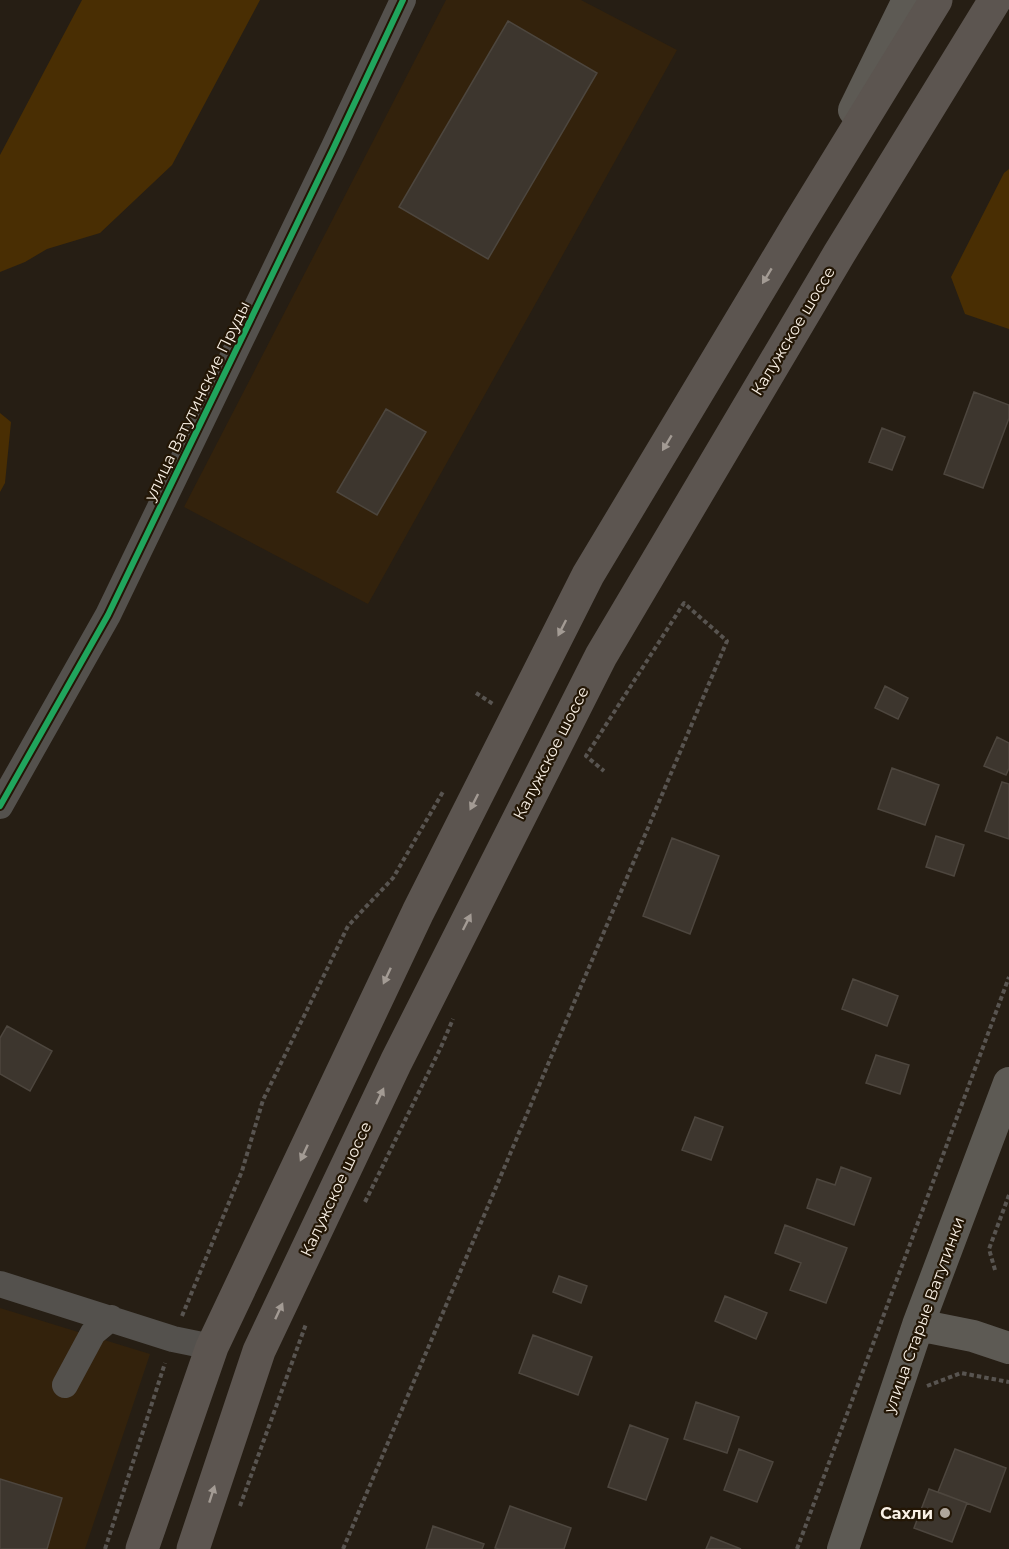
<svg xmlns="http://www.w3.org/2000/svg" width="1009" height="1549" font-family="Montserrat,sans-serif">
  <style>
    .built { fill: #33220c }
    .green { fill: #492e03 }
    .building { fill: #3d362e; stroke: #4d463e; stroke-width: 1.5 }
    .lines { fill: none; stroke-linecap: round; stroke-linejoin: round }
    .path { stroke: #585450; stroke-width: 4; stroke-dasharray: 4.5 3; stroke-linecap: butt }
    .minor { stroke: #54514d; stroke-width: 26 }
    .major { stroke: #5d5a54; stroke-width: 32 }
    .highway { stroke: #5c5550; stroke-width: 33 }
    .cycleway-casing { stroke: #231605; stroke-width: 10 }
    .cycleway { stroke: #20a55d; stroke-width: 6 }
    .oneway { fill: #a39b94 }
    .poi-dot { fill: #b0a79c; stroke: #231605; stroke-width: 2 }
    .labels { text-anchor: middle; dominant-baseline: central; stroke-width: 4.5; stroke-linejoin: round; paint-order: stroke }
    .street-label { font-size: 16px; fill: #faf1e6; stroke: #231605 }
    .poi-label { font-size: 16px; font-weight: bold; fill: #faf1e6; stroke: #231605; text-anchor: end }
  </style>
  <rect width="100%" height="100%" fill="#261e14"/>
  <path class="built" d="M 446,0 L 581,0 L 677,50 L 368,604 L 184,507 Z
    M 0,1308 L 150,1354 L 85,1549 L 0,1549 Z"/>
  <path class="green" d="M 82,0 L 260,0 L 172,165 L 100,233 L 47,249 L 25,262 L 0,272 L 0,155 Z
    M 1009,169 L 1009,329 L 965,314 L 951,277 L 1004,173 Z
    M 0,413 L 11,422 L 5,483 L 0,492 Z"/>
  <path class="building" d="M 508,21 L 597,73 L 488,259 L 399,207 Z
    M 974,392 L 1009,405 L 1009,418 L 983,488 L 944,474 Z
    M 386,409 L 426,432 L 377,515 L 337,492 Z
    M 882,428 L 905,437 L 892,470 L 869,462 Z
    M 885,686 L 908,698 L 898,719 L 875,708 Z
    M 997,737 L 1009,743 L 1009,768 L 1006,775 L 984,766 Z
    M 892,768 L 939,785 L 925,825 L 878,809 Z
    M 1002,782 L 1009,784 L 1009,839 L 985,831 Z
    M 936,836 L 964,845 L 954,876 L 926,867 Z
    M 672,838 L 719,856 L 690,934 L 643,916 Z
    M 853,979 L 898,996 L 887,1026 L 842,1009 Z
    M 7,1026 L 52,1051 L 30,1091 L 0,1074 L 0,1038 Z
    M 876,1055 L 909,1065 L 900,1094 L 866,1083 Z
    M 695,1117 L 723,1127 L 711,1160 L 682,1150 Z
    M 841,1167 L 871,1178 L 854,1225 L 807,1208 L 817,1179 L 835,1185 Z
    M 785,1225 L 847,1248 L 826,1303 L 790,1290 L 801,1263 L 775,1253 Z
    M 559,1276 L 587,1286 L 581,1303 L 553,1292 Z
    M 725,1296 L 767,1313 L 756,1339 L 715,1321 Z
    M 533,1335 L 592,1357 L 578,1395 L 519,1373 Z
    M 696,1402 L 739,1417 L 727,1453 L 684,1439 Z
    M 630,1425 L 668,1439 L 646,1500 L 608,1487 Z
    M 739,1449 L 773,1462 L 757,1502 L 724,1490 Z
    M 955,1449 L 1006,1468 L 990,1512 L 938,1492 Z
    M 0,1479 L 62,1498 L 47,1549 L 0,1549 Z
    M 929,1489 L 967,1503 L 952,1542 L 914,1528 Z
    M 510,1506 L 571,1528 L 564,1549 L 499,1549 L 495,1548 Z
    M 433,1526 L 484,1544 L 482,1549 L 426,1549 Z
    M 711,1537 L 741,1549 L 706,1549 Z"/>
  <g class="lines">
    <path class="path" d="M 476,693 L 493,704
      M 365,1202 L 441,1047 L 453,1019
      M 995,1270 L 989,1249 L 1009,1195
      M 182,1316 L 242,1171 L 263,1100 L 348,926 L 393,878 L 444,790
      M 927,1386 L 961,1373 L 1009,1382
      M 240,1506 L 306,1324
      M 105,1549 L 165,1363
      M 343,1549 L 727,641 L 684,603 L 586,756 L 604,771
      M 797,1549 L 1009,977"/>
    <path class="minor" d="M 0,806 L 108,615 L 333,149 L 403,0
      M 0,1284 L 173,1339 L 212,1347
      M 65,1385 L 93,1333 L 111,1318"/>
    <path class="major" d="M 854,110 L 908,0
      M 918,1325 L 973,1336 L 1009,1348
      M 843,1549 L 918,1325 L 1009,1083"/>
    <path class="highway" d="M 142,1549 L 212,1347 L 418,912 L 588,575 L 798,225 L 936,0
      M 193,1549 L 259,1351 L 396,1062 L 601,656 L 839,254 L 995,0"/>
    <g class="cycleway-casing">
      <path id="cycleway" d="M 0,806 L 108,615 L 333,149 L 403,0"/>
    </g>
    <use href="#cycleway" class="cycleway"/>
  </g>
  <defs><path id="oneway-solid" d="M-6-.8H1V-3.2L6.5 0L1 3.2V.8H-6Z" transform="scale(1.5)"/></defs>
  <g class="oneway">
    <use href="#oneway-solid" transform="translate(767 276) rotate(121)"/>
    <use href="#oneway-solid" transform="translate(667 443) rotate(121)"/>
    <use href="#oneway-solid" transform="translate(562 628) rotate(117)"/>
    <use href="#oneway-solid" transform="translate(474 802) rotate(117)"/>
    <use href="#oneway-solid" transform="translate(467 922) rotate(-63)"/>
    <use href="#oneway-solid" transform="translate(387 976) rotate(115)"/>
    <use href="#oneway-solid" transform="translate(380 1096) rotate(-65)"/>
    <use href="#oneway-solid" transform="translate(304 1153) rotate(115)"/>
    <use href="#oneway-solid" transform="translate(279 1311) rotate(-65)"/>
    <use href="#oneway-solid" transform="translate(212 1494) rotate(-72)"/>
  </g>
  <circle class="poi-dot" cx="945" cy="1513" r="6"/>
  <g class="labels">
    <g class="street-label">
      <text transform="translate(793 331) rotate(-59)">Калужское шоссе</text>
      <text transform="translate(197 401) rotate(-64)">улица Ватутинские Пруды</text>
      <text transform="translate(551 753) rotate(-63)">Калужское шоссе</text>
      <text transform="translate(336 1189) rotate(-65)">Калужское шоссе</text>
      <text transform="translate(924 1315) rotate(-70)">улица Старые Ватутинки</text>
    </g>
    <g class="poi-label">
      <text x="933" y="1513">Сахли</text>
    </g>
  </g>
</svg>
